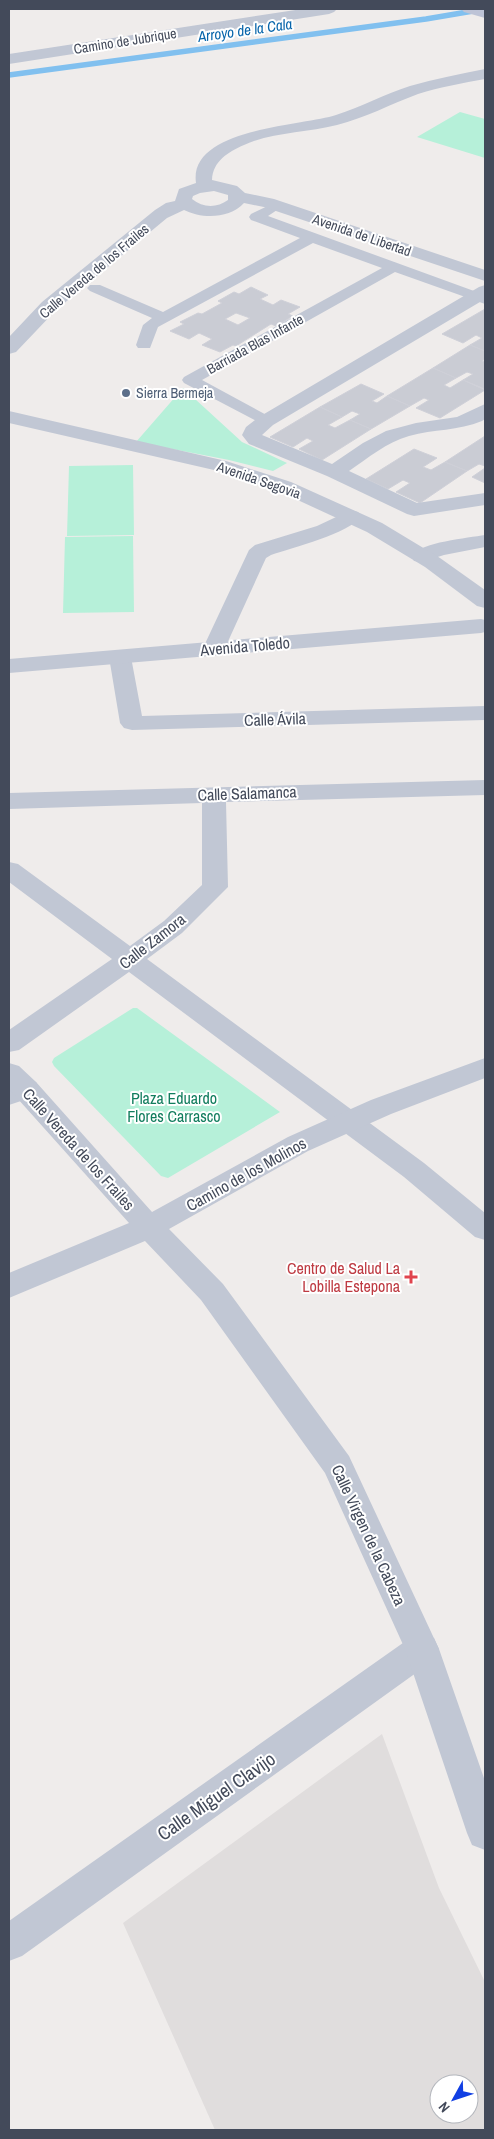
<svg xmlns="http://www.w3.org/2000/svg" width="494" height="2139" font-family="'Archivo Narrow',sans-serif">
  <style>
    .education { fill: #e0dddd; fill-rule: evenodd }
    .green { fill: #b6f0d9 }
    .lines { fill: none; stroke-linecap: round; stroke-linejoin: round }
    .stream { stroke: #81c0ef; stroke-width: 5.5 }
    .building { fill: #caccd4; stroke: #cfd0d8; fill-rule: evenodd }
    .pedestrian { fill: #c1c7d4; fill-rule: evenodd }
    .minor { fill: #c1c7d4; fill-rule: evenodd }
    .tertiary { fill: #c1c7d4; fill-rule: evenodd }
    .secondary { fill: #bdc3d6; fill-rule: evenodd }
    .service-dot { fill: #5c6f8a; stroke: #fff; stroke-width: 2 }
    .health-dot { fill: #e0444e; stroke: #fff; stroke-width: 2 }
    .labels { text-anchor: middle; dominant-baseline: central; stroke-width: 4; stroke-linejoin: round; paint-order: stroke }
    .far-street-label { font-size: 14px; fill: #434a5a; stroke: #fff }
    .far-service-label { font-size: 14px; fill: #4e5e75; stroke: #fff; text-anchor: start }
    .far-water-label { font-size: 15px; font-style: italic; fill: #0664aa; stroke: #fff }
    .street-label { font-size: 16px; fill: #434a5a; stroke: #fff }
    .park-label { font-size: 16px; fill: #127d5e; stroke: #fff }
    .health-label { font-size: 16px; fill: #be3a42; stroke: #fff; text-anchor: end }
    .near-street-label { font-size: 19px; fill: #434a5a; stroke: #fff }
  </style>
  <rect width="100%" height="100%" fill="#efeceb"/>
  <path class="education" d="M 382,1734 L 439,1888 L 485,1982 L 485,2130 L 215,2130 L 123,1923 ZM 439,2084 L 469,2084 L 469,2114 L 439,2114 Z"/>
  <path class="green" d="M 460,112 L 485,119 L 485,158 L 417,137 Z
    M 183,388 L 242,442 L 287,463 L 273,471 L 229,460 L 136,442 Z
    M 133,465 L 134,535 L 67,536 L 69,466 Z
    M 133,536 L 134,612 L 63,613 L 65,537 Z
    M 133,1008 L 137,1008 L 280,1112 L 168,1178 L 161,1176 L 54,1066 L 52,1062 L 54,1058 Z"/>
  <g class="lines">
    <path class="stream" d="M 9,75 L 426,19 L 485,9"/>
  </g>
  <path class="building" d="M 251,287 L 268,295 L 260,299 L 273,305 L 281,300 L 300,307 L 288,314 L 293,316 L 276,326 L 271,324 L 236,346 L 233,345 L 220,352 L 202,345 L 212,339 L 199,333 L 189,339 L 170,331 L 184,324 L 180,322 L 198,313 L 202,314 L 222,303 L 218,301 L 234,292 L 239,294 ZM 236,313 L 250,318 L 238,325 L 225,319 Z
    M 485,309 L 485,351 L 470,345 L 482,338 L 476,335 L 463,343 L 442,334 Z
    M 470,345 L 485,351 L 485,359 L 482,361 L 485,362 L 485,389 L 463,380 L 473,374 L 467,372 L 456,378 L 433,368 Z
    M 433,368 L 456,378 L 444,385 L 450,388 L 463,380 L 485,390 L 440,418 L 416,408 L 429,400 L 424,398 L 410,406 L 387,396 Z
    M 361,384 L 384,394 L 372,401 L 377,403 L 387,396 L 410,406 L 371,429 L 350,420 L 360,414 L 352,411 L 342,417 L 320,407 Z
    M 320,407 L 342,417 L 328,425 L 335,428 L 350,420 L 371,429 L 322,460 L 299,449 L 313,441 L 307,438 L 293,447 L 270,437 Z
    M 485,436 L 485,466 L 479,464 L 467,471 L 445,462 Z
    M 414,449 L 437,458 L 423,467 L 431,470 L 445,462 L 467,471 L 420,503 L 396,492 L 410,483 L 403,480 L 388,489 L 366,479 Z
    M 485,468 L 485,483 L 472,477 Z"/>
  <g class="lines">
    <path class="pedestrian" d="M 276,202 L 281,203 L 283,206 L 268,216 L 485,295 L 485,304 L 395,272 L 202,380 L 272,418 L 274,421 L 272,424 L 266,426 L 184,383 L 182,380 L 184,377 L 382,268 L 313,243 L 158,327 L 150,348 L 138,348 L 136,345 L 143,325 L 152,318 L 90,291 L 87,288 L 90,285 L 100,285 L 163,312 L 300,238 L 251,220 L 249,217 L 251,214 Z"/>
    <path class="minor" d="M 302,9 L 337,9 L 334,12 L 329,14 L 9,64 L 9,54 Z
      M 485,285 L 485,299 L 273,425 L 262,435 L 332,464 L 363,443 L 386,431 L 416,423 L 457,417 L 485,404 L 485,419 L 482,421 C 458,431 434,429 409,436 C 387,442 368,458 349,471 L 417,503 L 485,493 L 485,505 L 414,516 L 407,514 L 327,476 L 249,444 L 242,435 L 246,427 L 259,417 L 479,287 Z
      M 351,510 L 358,512 L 362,516 C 350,533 292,548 271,555 L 266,558 L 225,648 L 222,653 L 214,655 L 206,653 L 203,648 L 249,550 L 255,545 L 317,526 Z
      M 485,535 L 485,547 L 444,555 L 422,562 L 414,561 L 411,556 C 421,542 468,538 485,535 Z
      M 120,650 L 128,652 L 131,657 L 142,716 L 485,706 L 485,720 L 132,730 L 124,728 L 120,723 L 109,657 L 112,652 Z
      M 485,780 L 485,795 L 226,802 L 228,887 L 182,933 L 147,959 L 424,1163 L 485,1213 L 485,1240 L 475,1237 L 404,1177 L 129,972 L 19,1050 L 9,1052 L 9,1030 L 112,959 L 9,882 L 9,862 L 18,864 L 130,946 L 164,921 L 202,885 L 202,803 L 9,809 L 9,793 Z
      M 26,1079 L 36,1082 L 40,1089 L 36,1096 L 9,1105 L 9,1085 Z
      M 422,1634 L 434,1638 L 439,1649 L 434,1660 L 22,1956 L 9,1961 L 9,1921 L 410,1638 Z"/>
    <path class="tertiary" d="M 485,69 L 485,79 C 463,83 440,87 418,94 C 391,104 365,118 337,125 C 306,133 272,132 244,145 C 228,152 213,161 212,180 L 237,186 L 245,193 L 274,199 L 485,270 L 485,281 L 264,207 L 244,203 C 229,219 202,219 184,210 L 167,218 L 56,310 L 16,352 L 9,354 L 9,337 L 42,302 L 155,210 L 166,203 L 175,201 L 179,189 L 196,183 C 188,128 302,126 336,115 C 361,107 385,94 410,86 C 435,79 460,74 485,69 ZM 214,191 L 228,195 L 228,200 C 217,208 203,208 192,199 L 193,196 L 200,193 Z
      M 9,411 L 226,461 L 291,482 L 382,523 L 440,558 L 485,590 L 485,608 L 477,606 L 425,567 L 367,532 L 276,490 L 214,470 L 9,423 Z
      M 481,619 L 485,620 L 485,632 L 481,633 L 9,673 L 9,659 Z
      M 485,1058 L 485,1078 L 391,1114 L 308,1151 L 169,1229 L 223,1284 L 349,1456 L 439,1649 L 485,1781 L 485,1850 L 472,1845 L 467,1833 L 405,1649 L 325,1473 L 201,1300 L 145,1241 L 9,1298 L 9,1273 L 129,1223 L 9,1089 L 9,1063 L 19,1066 L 36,1082 L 152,1212 L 288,1137 L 371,1100 Z"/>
    <path class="secondary" d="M 461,9 L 485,9 L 485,18 L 464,12 Z"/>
  </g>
  <circle class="service-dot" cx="126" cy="393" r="5"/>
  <path class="health-dot" d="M408.5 1269.5h5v5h5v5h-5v5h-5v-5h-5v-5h5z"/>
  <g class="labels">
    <g class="far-street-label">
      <text transform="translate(125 41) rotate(-9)">Camino de Jubrique</text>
      <text transform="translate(362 235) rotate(19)">Avenida de Libertad</text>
      <text transform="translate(94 271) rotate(-40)">Calle Vereda de los Frailes</text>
      <text transform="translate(255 344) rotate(-29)">Barriada Blas Infante</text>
      <text transform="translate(259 480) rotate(19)">Avenida Segovia</text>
    </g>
    <g class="far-service-label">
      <text x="136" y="393">Sierra Bermeja</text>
    </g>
    <g class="far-water-label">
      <text transform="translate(245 30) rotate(-8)">Arroyo de la Cala</text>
    </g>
    <g class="street-label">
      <text transform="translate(245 646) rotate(-5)">Avenida Toledo</text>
      <text transform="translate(275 719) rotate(-2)">Calle Ávila</text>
      <text transform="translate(247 793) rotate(-2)">Calle Salamanca</text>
      <text transform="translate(152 941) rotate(-38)">Calle Zamora</text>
      <text transform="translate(79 1149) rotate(48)">Calle Vereda de los Frailes</text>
      <text transform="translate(246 1174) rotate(-29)">Camino de los Molinos</text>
      <text transform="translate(369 1535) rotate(65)">Calle Virgen de la Cabeza</text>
    </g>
    <g class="park-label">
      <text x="174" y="1098">Plaza Eduardo<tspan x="174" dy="18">Flores Carrasco</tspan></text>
    </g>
    <g class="health-label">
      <text x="400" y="1268">Centro de Salud La<tspan x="400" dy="18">Lobilla Estepona</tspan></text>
    </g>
    <g class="near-street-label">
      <text transform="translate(216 1796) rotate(-35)">Calle Miguel Clavijo</text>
    </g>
  </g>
  <rect width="494" height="2139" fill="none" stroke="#434a5a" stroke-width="20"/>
  <g transform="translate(454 2099) rotate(230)"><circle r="24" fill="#ffffff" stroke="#b4b7bd"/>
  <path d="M0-4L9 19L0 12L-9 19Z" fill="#113fe3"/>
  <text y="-8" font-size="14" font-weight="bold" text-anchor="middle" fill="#434a5a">N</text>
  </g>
</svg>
